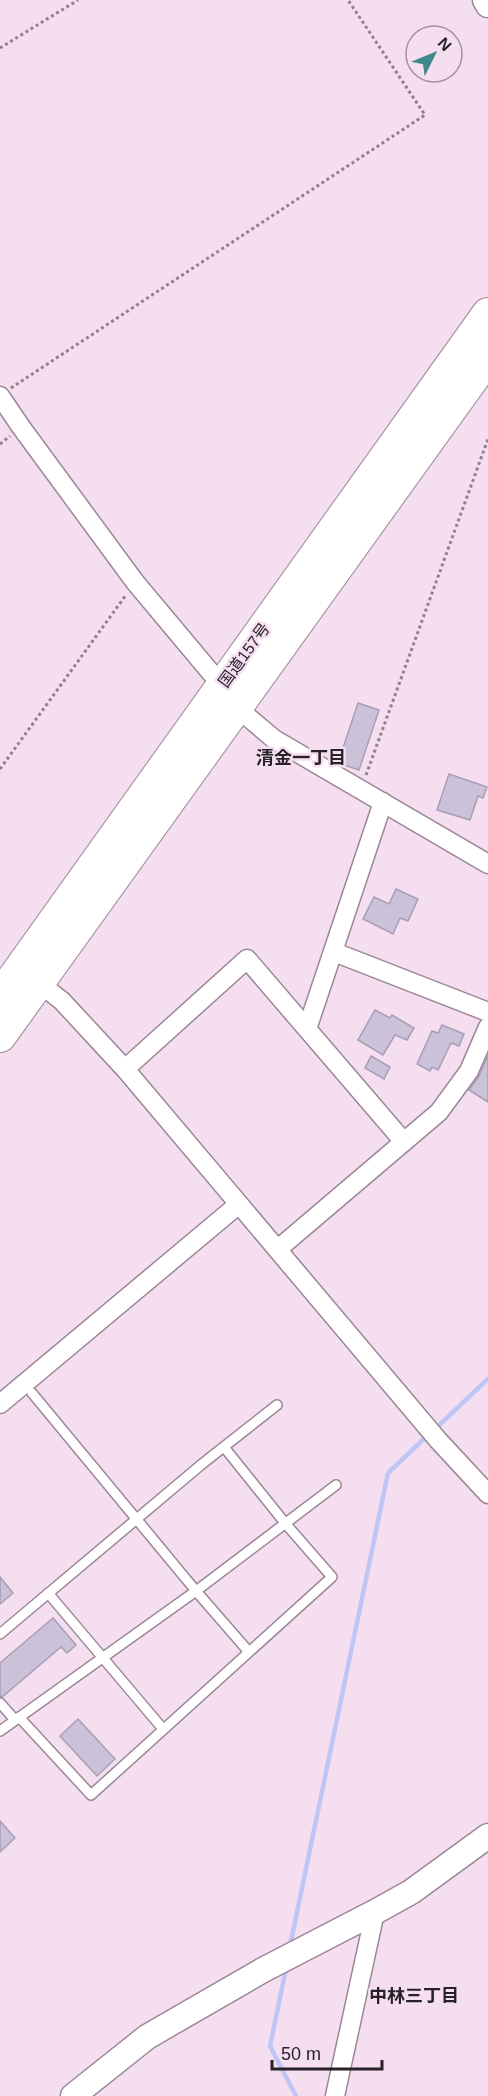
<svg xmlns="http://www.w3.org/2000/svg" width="488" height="2096" font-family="Arial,'Noto Sans JP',sans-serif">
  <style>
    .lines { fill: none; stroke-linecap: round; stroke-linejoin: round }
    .stream { stroke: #bfc5f7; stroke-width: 4.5 }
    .building { fill: #cbc1d8; stroke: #a89eb5; stroke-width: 1.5 }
    .lane-casing { stroke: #9b8797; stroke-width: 12 }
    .street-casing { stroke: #9b8797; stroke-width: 21 }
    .secondary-casing { stroke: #9b8797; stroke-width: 27 }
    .highway-casing { stroke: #9b8797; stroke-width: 34 }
    .path { stroke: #91818e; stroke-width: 3; stroke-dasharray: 3 3; stroke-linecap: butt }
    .lane { stroke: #fff; stroke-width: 9 }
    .street { stroke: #fff; stroke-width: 18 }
    .secondary { stroke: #fff; stroke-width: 24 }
    .highway { stroke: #fff; stroke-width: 32 }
    .labels { text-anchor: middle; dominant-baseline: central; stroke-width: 5; stroke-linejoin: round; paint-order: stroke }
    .street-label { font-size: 16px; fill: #292128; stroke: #f5def0 }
    .neighbourhood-label { font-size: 18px; font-weight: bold; fill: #292128; stroke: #f5def0 }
  </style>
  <rect width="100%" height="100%" fill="#f5def0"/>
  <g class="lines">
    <path class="stream" d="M 434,1430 L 488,1379
      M 290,1946 L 388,1473 L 428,1435
      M 286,1969 L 270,2046 L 296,2096"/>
  </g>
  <path class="building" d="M 358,703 L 379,710 L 359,770 L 338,763 Z
    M 449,774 L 487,787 L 483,798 L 478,796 L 470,820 L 437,810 Z
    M 396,889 L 418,899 L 408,921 L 400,918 L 393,934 L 363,919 L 374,897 L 389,904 Z
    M 375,1010 L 390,1018 L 392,1015 L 414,1028 L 407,1040 L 395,1035 L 383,1055 L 358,1040 Z
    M 442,1025 L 464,1034 L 459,1046 L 451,1043 L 438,1070 L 432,1067 L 430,1071 L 417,1064 L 432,1031 L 438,1033 Z
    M 488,1055 L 488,1102 L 469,1090 L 479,1076 Z
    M 371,1056 L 390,1067 L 384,1079 L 365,1068 Z
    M 0,1577 L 13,1593 L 0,1604 Z
    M 53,1618 L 76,1645 L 67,1653 L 61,1647 L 2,1697 L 0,1696 L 0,1663 Z
    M 78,1719 L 115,1759 L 97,1776 L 60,1736 Z
    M 0,1821 L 15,1838 L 0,1852 Z"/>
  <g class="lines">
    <g class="lane-casing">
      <path id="lane" d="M 32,1393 L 196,1591 L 249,1652
        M 48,1593 L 163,1729
        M 0,1634 L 202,1464 L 277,1405
        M 0,1703 L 15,1720
        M 19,1717 L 91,1795 L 332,1577 L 285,1523 L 224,1447
        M 0,1731 L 196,1591 L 336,1485"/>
    </g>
    <g class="street-casing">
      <path id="street" d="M 0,396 L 21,427 L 135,582 L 222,686 L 236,707 L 274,739 L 488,864
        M 334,952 L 488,1012
        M 38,982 L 62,1001 L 125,1069 L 438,1440 L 488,1494
        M 307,1029 L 404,1142
        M 125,1069 L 247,959 L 307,1029 L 383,802
        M 278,1249 L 439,1112 L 469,1071 L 488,1027
        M 0,1404 L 239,1204
        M 335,2096 L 375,1912"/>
    </g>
    <g class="secondary-casing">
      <path id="secondary" d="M 485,0 L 488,5
        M 73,2096 L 147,2037 L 263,1970 L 375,1912 L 411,1892 L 488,1836"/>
    </g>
    <g class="highway-casing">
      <path id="highway" d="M 0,997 L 488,314
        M 0,1036 L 488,357"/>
    </g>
    <path class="path" d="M 0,48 L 78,0
      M 11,388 L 425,115 L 348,0
      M 0,444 L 10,436
      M 0,769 L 126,595
      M 366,775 L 488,439"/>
    <use href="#lane" class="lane"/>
    <use href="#street" class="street"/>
    <use href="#secondary" class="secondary"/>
    <use href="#highway" class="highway"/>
  </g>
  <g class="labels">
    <g class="street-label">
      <text transform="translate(244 655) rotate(-54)">国道157号</text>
    </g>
    <g class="neighbourhood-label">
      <text x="301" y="758">清金一丁目</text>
      <text x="414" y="1996">中林三丁目</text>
    </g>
  </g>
  <g transform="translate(434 54) rotate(47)"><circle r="28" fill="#f5def0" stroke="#a392a0" stroke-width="1.5"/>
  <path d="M0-4.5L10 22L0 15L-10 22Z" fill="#42898e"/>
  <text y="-9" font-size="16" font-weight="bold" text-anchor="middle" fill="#292128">N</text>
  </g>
  <path d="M272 2060v9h110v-9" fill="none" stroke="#292128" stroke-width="3"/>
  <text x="281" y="2060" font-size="18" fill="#292128" stroke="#f5def0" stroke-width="4.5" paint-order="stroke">50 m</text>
</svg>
